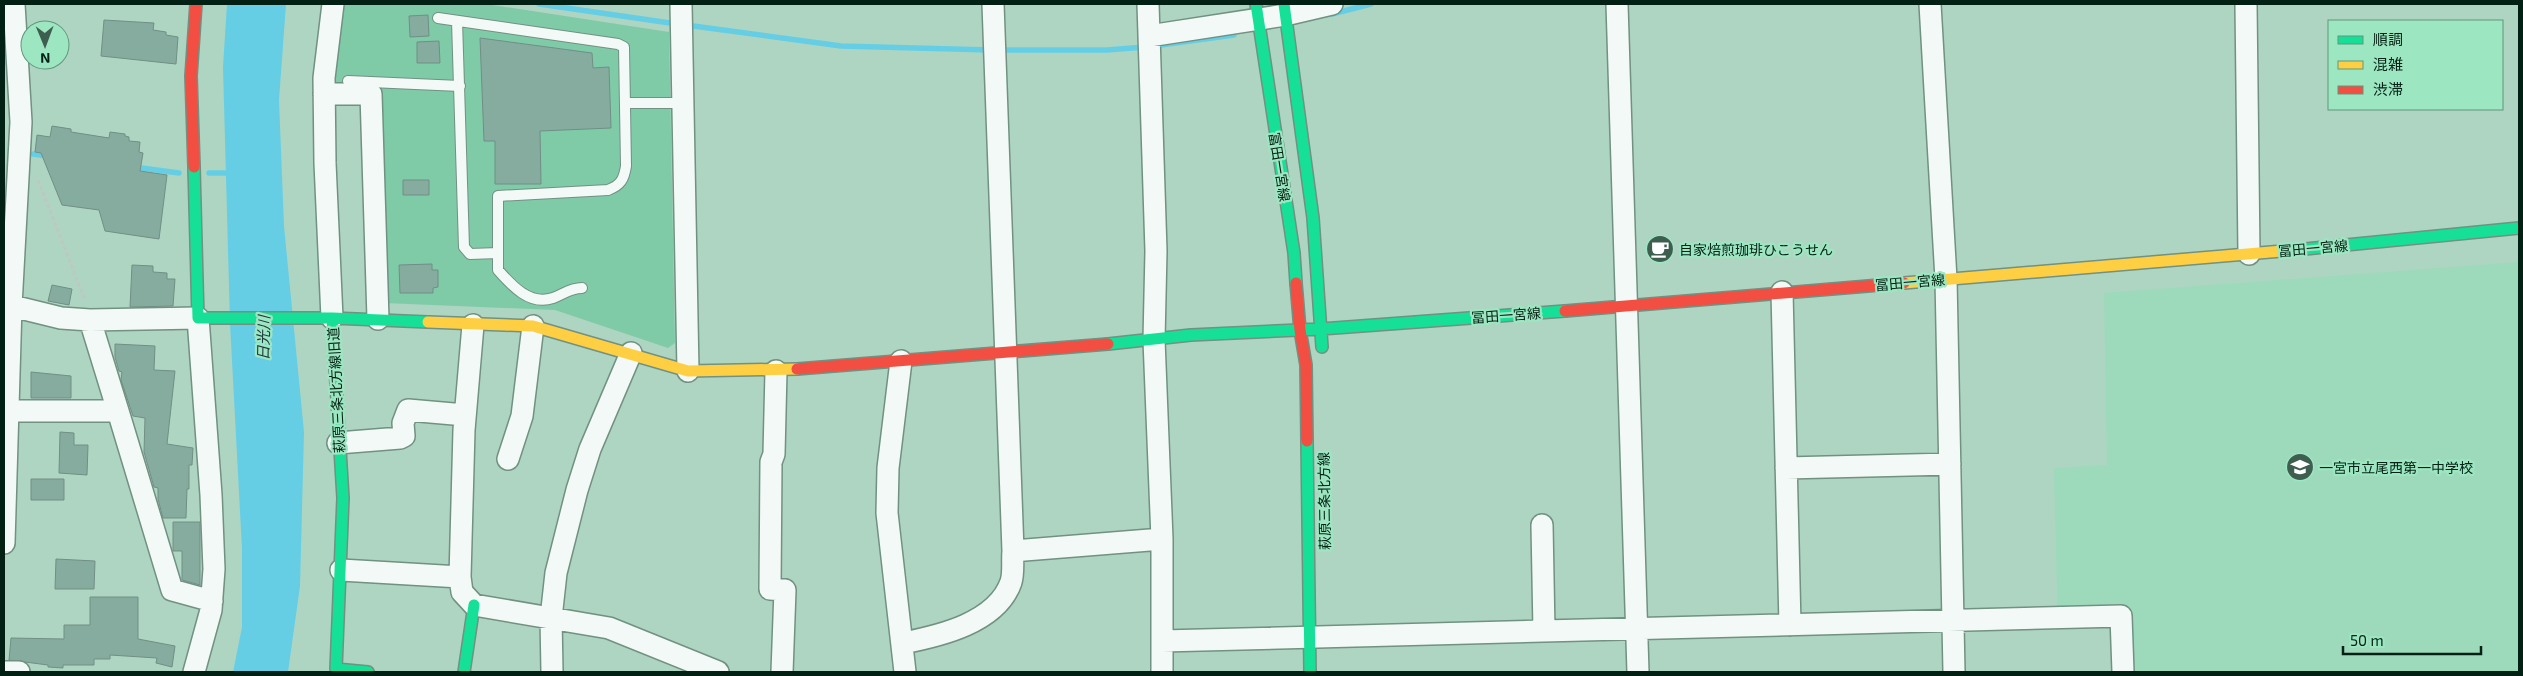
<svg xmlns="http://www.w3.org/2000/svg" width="2523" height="676" font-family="'Exo 2','Noto Sans JP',sans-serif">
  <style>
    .built { fill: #9cdabb }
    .green { fill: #7fcba8 }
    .water { fill: #65cee4 }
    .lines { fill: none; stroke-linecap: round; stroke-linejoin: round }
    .stream { stroke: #65cee4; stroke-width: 5.5 }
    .building { fill: #86aca0; stroke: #708f85 }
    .lane-casing { stroke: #719182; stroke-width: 12 }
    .street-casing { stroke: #719182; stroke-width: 24 }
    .fast-casing { stroke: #719182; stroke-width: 14 }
    .slow-casing { stroke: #719182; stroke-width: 14 }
    .jam-casing { stroke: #719182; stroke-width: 14 }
    .path { stroke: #bdc8c3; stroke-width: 3; stroke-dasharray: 4 2.5; stroke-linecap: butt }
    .lane { stroke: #f3f9f6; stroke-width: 10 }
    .street { stroke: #f3f9f6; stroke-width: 21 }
    .fast { stroke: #16e098; stroke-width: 11 }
    .slow { stroke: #ffcf43; stroke-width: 11 }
    .jam { stroke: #f24e42; stroke-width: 11 }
    .labels { text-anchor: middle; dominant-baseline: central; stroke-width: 4.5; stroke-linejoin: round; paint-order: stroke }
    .street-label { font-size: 14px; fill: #022013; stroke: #9de6c2 }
    .poi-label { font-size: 14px; fill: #022013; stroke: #9de6c2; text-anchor: start }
    .water-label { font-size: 15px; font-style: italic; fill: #223840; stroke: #9de6c2 }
  </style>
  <rect width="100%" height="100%" fill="#aed5c2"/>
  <path class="built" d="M 2519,262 L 2519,672 L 2112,672 L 2111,627 L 2058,629 L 2054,468 L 2107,465 L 2104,293 Z"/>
  <path class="green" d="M 340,4 L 486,4 L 669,32 L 675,343 L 668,348 L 555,310 L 384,303 L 377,91 L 334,91 Z"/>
  <path class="water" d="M 227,4 L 286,4 L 279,100 L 284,226 L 304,432 L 300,586 L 288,672 L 233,672 L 242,627 L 242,549 L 230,323 L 223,67 Z"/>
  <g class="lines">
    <path class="stream" d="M 539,4 L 677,24
      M 1332,14 L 1371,4
      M 686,25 L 841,46 L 990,50
      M 1154,46 L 1234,35
      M 999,50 L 1107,50 L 1145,47
      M 33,154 L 48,156
      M 134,167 L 179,173
      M 209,173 L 234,173"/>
  </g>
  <path class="building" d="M 428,15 L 429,36 L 410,37 L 409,16 Z
    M 104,20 L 154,23 L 153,30 L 166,32 L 166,35 L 178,37 L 176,64 L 101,56 Z
    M 480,38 L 592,53 L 593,68 L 609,67 L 611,128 L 540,131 L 541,184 L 495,184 L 495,141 L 484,141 Z
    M 439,41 L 440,63 L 417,63 L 417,42 Z
    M 52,126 L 71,129 L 71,132 L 109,138 L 110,132 L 125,134 L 125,136 L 129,137 L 129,141 L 140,142 L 139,152 L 143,153 L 140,171 L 167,175 L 159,239 L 105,231 L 99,210 L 62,205 L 41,153 L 35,152 L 37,135 L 50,137 Z
    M 403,180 L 429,180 L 429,195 L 403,195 Z
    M 432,264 L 432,270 L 438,270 L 438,287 L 433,288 L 433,293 L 400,293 L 399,265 Z
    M 132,265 L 153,266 L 153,272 L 167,273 L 167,279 L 175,279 L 173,306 L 130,307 Z
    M 52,285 L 72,289 L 69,305 L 48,301 Z
    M 115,344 L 155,346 L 154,370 L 175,371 L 167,444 L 193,448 L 192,465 L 189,465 L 189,489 L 187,489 L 186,518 L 163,518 L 158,499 L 158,488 L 154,487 L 144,452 L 145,418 L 133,416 L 121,380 L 122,372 L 119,371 L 115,357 Z
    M 31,372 L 71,376 L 71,398 L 31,398 Z
    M 60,432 L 74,433 L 74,445 L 88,445 L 87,475 L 59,473 Z
    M 31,479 L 64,479 L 64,500 L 31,500 Z
    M 173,522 L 200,522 L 200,585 L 182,580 L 182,551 L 173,551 Z
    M 56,559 L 95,561 L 94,589 L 55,589 Z
    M 90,597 L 138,597 L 138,639 L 175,646 L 172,667 L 156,663 L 157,658 L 110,655 L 110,659 L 94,659 L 94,665 L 63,665 L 63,668 L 48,667 L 48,665 L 9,660 L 11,638 L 64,639 L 64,625 L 90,625 Z"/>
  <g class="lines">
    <g class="lane-casing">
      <path id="lane" d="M 438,18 L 618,44 L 624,47 L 626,166 C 624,179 621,185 608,190 L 498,196 L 498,270 C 512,286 530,306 553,298 C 564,294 570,288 582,288
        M 457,21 L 464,247 L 470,254 L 498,253
        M 348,81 L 460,86
        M 625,103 L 682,103"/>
    </g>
    <g class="street-casing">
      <path id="street" d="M 681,4 L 688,371
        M 1148,4 L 1156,251 L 1154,340 L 1162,539 L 1162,672
        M 1617,4 L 1638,672
        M 1930,4 L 1946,279 L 1954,672
        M 2246,4 L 2249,254
        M 1149,36 L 1285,15 L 1332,4
        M 324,94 L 371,94 L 378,319
        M 1782,292 L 1790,625
        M 4,304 L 61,318 L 90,320 L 198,318 L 211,495 L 214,569 L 211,610 L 194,672
        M 332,318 L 325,163 L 324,78 L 333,4
        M 901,361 L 888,468 L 887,513 L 905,672
        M 776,371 L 774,454 L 771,462 L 770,589 L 785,590 L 782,672
        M 4,411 L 118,411 L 90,320
        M 118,411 L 172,590 L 212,601
        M 338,443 L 400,438 L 404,436 L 403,423 L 408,410 L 465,415
        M 508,459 L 522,416 L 533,326
        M 1786,468 L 1950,464
        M 1542,525 L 1544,631
        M 4,543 L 11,306 L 21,122 L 14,4
        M 1013,551 L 1162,539
        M 341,570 L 460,577 L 462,592 L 474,605 L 609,628 L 718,672
        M 460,577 L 464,430 L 473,325
        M 1162,641 L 2121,616 L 2123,672
        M 903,643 C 939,636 997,623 1011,582 C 1014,573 1012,560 1013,551 L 993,4
        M 4,672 L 19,672
        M 552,672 L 551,618 L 556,573 L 577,490 L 590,449 L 631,353"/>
    </g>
    <g class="fast-casing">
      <path id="fast" d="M 1256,4 L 1294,253 L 1296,283
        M 1284,4 L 1313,218 L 1322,347
        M 194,167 L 198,318 L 332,318 L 428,322
        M 2295,250 L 2519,228
        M 332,318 L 343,498 L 336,669 L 368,672
        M 1108,344 L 1191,335 L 1321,329 L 1565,311
        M 1307,441 L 1310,672
        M 464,672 L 474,605"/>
    </g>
    <g class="slow-casing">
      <path id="slow" d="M 1904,283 L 2295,250
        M 428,322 L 533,326 L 688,371 L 797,369"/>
    </g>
    <g class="jam-casing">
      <path id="jam" d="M 194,167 L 191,76 L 196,4
        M 1296,283 L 1300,330 L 1306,365 L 1307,441
        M 1565,311 L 1904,283
        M 797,369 L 1108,344"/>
    </g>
    <path class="path" d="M 38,180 L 85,300"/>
    <use href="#lane" class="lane"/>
    <use href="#street" class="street"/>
    <use href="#fast" class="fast"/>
    <use href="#slow" class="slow"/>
    <use href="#jam" class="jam"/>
  </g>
  <defs>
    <g id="cafe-disc" transform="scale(1.4375)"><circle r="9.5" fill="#3e5f50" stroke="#9de6c2"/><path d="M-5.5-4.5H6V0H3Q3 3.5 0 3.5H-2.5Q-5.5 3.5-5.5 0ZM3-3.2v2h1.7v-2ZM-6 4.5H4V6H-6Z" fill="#fff"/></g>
    <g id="school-disc" transform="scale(1.4375)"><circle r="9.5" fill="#3e5f50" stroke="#9de6c2"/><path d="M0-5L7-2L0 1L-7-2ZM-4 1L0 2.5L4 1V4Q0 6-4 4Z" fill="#fff"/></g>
  </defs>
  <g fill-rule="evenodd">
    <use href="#cafe-disc" x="1660" y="249"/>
    <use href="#school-disc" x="2300" y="467"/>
  </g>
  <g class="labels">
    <g class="street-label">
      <text transform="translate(1280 167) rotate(81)">富田一宮線</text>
      <text transform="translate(2313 248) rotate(-5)">冨田一宮線</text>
      <text transform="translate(1910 282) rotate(-5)">冨田一宮線</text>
      <text transform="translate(1506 315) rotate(-4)">冨田一宮線</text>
      <text transform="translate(336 390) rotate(-93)">萩原三条北方線旧道</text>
      <text transform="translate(1324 501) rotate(-91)">萩原三条北方線</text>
    </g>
    <g class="poi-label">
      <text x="1679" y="249">自家焙煎珈琲ひこうせん</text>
      <text x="2319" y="467">一宮市立尾西第一中学校</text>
    </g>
    <g class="water-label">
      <text transform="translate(263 338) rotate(-89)">日光川</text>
    </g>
  </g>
  <rect width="2523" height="676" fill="none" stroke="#022013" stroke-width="10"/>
  <rect x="2328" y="20" width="175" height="90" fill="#9de6c2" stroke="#5f977c"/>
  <rect x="2338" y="36" width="25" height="8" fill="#16e098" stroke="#5f977c"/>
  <text x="2373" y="45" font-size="15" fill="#022013">順調</text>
  <rect x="2338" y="61" width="25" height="8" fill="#ffcf43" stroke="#5f977c"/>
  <text x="2373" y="70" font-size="15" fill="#022013">混雑</text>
  <rect x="2338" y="86" width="25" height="8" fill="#f24e42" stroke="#5f977c"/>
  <text x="2373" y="95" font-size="15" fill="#022013">渋滞</text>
  <g transform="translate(45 45) rotate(179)"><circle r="24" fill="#9de6c2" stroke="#5f977c"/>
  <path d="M0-4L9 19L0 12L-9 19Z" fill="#3e5f50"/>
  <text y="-8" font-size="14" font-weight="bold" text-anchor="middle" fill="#022013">N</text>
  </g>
  <path d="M2343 646v8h138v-8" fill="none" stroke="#022013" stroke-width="2.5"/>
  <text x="2350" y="646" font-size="15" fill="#022013" stroke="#9de6c2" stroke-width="4" paint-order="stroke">50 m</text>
</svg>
